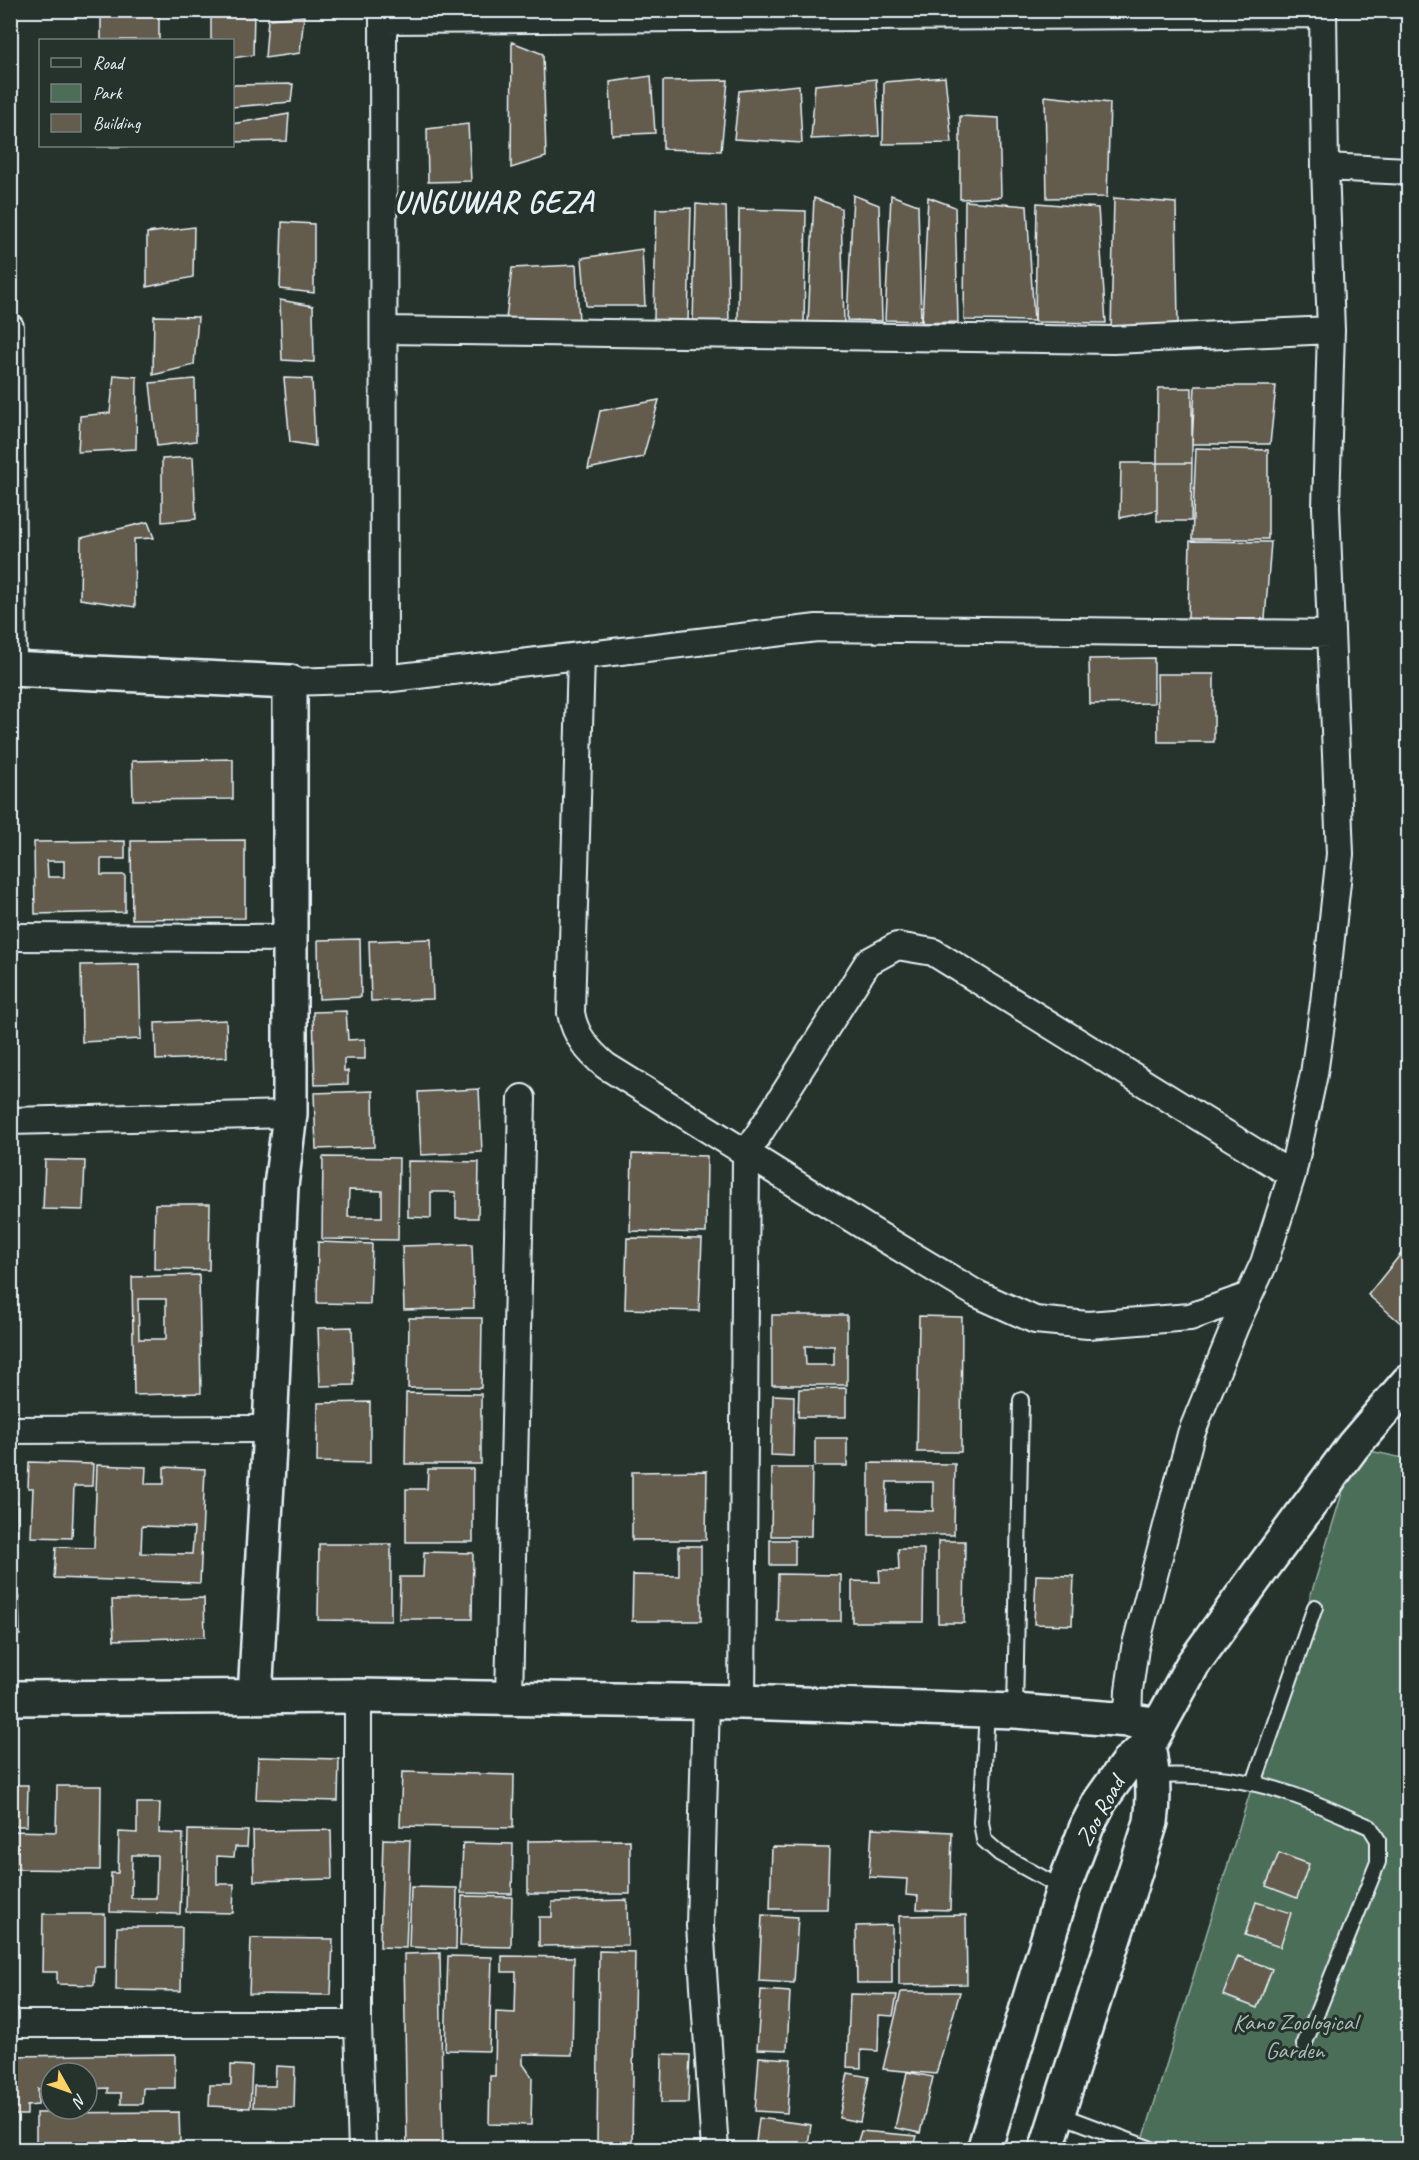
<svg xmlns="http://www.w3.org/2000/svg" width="1419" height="2160" font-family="Caveat,sans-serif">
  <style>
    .green { fill: #4c6e59; stroke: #9ab0a8; stroke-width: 1.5 }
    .building { fill: #645c4d; stroke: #e8f1f8; stroke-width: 1.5; fill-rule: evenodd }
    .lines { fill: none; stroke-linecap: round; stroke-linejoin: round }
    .lane-casing { stroke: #e8f1f8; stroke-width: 18 }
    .street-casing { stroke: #e8f1f8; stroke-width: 30 }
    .secondary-casing { stroke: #e8f1f8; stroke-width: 38 }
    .lane { stroke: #26332d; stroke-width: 14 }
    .street { stroke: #26332d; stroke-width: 26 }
    .secondary { stroke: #26332d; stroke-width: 33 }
    .labels { text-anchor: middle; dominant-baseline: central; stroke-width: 6; stroke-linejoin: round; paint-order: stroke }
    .street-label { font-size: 24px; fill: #e8f1f8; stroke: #26332d }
    .park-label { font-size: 24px; fill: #aabdb8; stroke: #26332d }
    .district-label { font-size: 30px; font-weight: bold; letter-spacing: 1.5px; fill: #e8f1f8; stroke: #26332d }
  </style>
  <rect width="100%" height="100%" fill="#26332d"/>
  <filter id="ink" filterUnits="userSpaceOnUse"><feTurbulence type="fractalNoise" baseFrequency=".0167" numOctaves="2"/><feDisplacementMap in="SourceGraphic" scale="12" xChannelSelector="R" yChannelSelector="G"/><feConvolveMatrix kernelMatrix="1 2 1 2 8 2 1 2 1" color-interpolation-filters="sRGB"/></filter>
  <g filter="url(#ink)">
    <path class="green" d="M 1356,1448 L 1408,1459 L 1408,2149 L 1140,2150 Z"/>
    <path class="building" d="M 101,10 L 159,10 L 159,40 L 101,40 Z
      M 254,10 L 253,55 L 232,58 L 232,40 L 211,40 L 211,12 Z
      M 304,16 L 300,53 L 265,58 L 268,19 Z
      M 512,42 L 543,54 L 546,157 L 511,168 Z
      M 651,76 L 655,133 L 612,135 L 610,82 Z
      M 945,77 L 952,143 L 883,144 L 884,82 Z
      M 876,79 L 879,136 L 811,139 L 815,85 Z
      M 728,80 L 721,151 L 663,149 L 663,81 Z
      M 293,84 L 291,102 L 232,107 L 232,85 Z
      M 799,85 L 802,143 L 734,139 L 739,91 Z
      M 1045,96 L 1110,103 L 1107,197 L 1047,198 Z
      M 289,114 L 287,141 L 232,142 L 232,124 Z
      M 960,116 L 999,118 L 1001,197 L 960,199 Z
      M 468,124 L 471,181 L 428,182 L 427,129 Z
      M 91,146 L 153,146 L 91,147 Z
      M 853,195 L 879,205 L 882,321 L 847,320 Z
      M 891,195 L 918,205 L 921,321 L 885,320 Z
      M 928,197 L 955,207 L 958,322 L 922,323 Z
      M 814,198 L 841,208 L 844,324 L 808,324 Z
      M 1114,198 L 1176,203 L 1178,323 L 1111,330 Z
      M 965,201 L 1027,206 L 1034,321 L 964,320 Z
      M 1037,203 L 1098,208 L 1106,323 L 1035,322 Z
      M 696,204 L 726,207 L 729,323 L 693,323 Z
      M 691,208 L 688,322 L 654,320 L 656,209 Z
      M 739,209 L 806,211 L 804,323 L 738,320 Z
      M 282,222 L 314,224 L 314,293 L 280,289 Z
      M 194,227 L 193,277 L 147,287 L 147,233 Z
      M 642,249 L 645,306 L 586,306 L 582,258 Z
      M 576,265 L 579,322 L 506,319 L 512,268 Z
      M 280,300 L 313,306 L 314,362 L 282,360 Z
      M 154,316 L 198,317 L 194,365 L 153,375 Z
      M 114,375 L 137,377 L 136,449 L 78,452 L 80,416 L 110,413 Z
      M 284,378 L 312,379 L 315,446 L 290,442 Z
      M 195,379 L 196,441 L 157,446 L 150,383 Z
      M 1195,386 L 1276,386 L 1270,444 L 1192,444 Z
      M 1158,388 L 1192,388 L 1192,463 L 1157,463 Z
      M 659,400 L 643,457 L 588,469 L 600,411 Z
      M 1196,448 L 1268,450 L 1268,539 L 1192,539 Z
      M 193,457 L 196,519 L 162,522 L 162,459 Z
      M 1121,463 L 1157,463 L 1157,510 L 1120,518 Z
      M 1157,463 L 1192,463 L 1191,521 L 1157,521 Z
      M 148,522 L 154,538 L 134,539 L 135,607 L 80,599 L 81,538 Z
      M 1190,541 L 1271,542 L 1265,619 L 1188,619 Z
      M 1154,658 L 1154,703 L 1090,704 L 1089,659 Z
      M 1157,674 L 1214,674 L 1214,742 L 1158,742 Z
      M 233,759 L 233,799 L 133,800 L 132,761 Z
      M 10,761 L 14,761 L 14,802 L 10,802 Z
      M 245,840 L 245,918 L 132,919 L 131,841 Z
      M 125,841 L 125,859 L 101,859 L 101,875 L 125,875 L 125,912 L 35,914 L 34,842 ZM 47,861 L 64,861 L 64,877 L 48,877 Z
      M 10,887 L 14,887 L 15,925 L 10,925 Z
      M 360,939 L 361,997 L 319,999 L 318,940 Z
      M 431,939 L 433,999 L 371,1001 L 369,941 Z
      M 139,964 L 141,1039 L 82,1042 L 81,965 Z
      M 346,1011 L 348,1040 L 365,1039 L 365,1059 L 344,1059 L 344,1071 L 348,1071 L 348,1084 L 315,1085 L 313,1012 Z
      M 226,1020 L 227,1057 L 156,1060 L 155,1023 Z
      M 479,1089 L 482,1152 L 421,1155 L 418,1092 Z
      M 373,1091 L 374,1147 L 316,1149 L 314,1093 Z
      M 632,1154 L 707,1156 L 706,1233 L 630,1231 Z
      M 323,1157 L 399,1158 L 398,1240 L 322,1239 ZM 349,1190 L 382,1191 L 382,1217 L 348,1217 Z
      M 45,1160 L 85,1161 L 83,1210 L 43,1209 Z
      M 408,1161 L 479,1162 L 478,1218 L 456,1218 L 456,1192 L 431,1192 L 431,1218 L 408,1217 Z
      M 155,1204 L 210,1204 L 209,1270 L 154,1269 Z
      M 627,1238 L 702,1239 L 699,1311 L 625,1309 Z
      M 318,1242 L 372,1244 L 370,1304 L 317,1303 Z
      M 472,1244 L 474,1308 L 404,1310 L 402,1246 Z
      M 1408,1245 L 1408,1318 L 1403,1325 L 1368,1295 Z
      M 199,1275 L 201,1393 L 134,1395 L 132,1277 ZM 138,1299 L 166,1299 L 166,1339 L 139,1339 Z
      M 772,1315 L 847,1315 L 847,1385 L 772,1385 ZM 805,1346 L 834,1346 L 834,1365 L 806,1365 Z
      M 919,1316 L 962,1317 L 961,1452 L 917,1452 Z
      M 409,1318 L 482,1318 L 481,1388 L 408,1388 Z
      M 352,1327 L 354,1385 L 320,1386 L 318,1328 Z
      M 846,1388 L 846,1417 L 798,1417 L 799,1389 Z
      M 406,1393 L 481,1394 L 481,1464 L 405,1464 Z
      M 773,1395 L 794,1396 L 793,1456 L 771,1455 Z
      M 370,1402 L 370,1463 L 317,1462 L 318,1403 Z
      M 815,1438 L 847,1438 L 847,1466 L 815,1466 Z
      M 29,1462 L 93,1464 L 92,1486 L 74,1486 L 72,1538 L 31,1537 L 33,1488 L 28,1488 Z
      M 869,1463 L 955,1464 L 954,1535 L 869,1535 ZM 887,1482 L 933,1482 L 933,1511 L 886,1510 Z
      M 97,1465 L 146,1467 L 145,1484 L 164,1484 L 164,1467 L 205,1469 L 200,1583 L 54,1578 L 56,1547 L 94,1548 ZM 142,1526 L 194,1528 L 192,1554 L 141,1553 Z
      M 772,1468 L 812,1468 L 811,1536 L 771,1536 Z
      M 428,1469 L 473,1469 L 473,1542 L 406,1542 L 406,1489 L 427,1489 Z
      M 707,1471 L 706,1540 L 632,1540 L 632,1472 Z
      M 17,1502 L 17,1535 L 10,1535 L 10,1503 Z
      M 770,1540 L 795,1540 L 795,1565 L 770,1565 Z
      M 938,1541 L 965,1541 L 964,1623 L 938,1623 Z
      M 10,1543 L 16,1543 L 16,1577 L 10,1577 Z
      M 319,1544 L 391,1544 L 391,1621 L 318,1620 Z
      M 679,1546 L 701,1546 L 701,1621 L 632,1621 L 633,1575 L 679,1576 Z
      M 898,1549 L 924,1549 L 923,1622 L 852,1622 L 852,1581 L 880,1582 L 879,1570 L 899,1570 Z
      M 424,1552 L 473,1553 L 472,1619 L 399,1619 L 400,1577 L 423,1577 Z
      M 778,1574 L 841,1575 L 841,1621 L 777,1621 Z
      M 1036,1575 L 1074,1576 L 1072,1625 L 1034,1624 Z
      M 19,1597 L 20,1635 L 10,1635 L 10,1598 Z
      M 204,1598 L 205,1637 L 114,1640 L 112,1600 Z
      M 258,1757 L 339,1759 L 338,1801 L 256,1799 Z
      M 402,1772 L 514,1775 L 513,1828 L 400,1826 Z
      M 10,1785 L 28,1785 L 27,1826 L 10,1826 Z
      M 57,1786 L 101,1786 L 100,1870 L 10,1869 L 10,1831 L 56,1832 Z
      M 137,1803 L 160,1803 L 159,1833 L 183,1834 L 180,1914 L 110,1912 L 111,1873 L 118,1873 L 119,1832 L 137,1833 ZM 132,1855 L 157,1855 L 156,1898 L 131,1898 Z
      M 872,1828 L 952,1832 L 950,1910 L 917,1909 L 918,1896 L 906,1895 L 907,1879 L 869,1877 Z
      M 188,1830 L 248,1831 L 247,1847 L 235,1847 L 234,1857 L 217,1856 L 217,1884 L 234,1884 L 233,1913 L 186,1912 Z
      M 331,1830 L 332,1879 L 254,1881 L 253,1831 Z
      M 383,1839 L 410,1840 L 406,1948 L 380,1947 Z
      M 630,1840 L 630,1894 L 528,1894 L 528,1841 Z
      M 463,1843 L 513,1844 L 512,1894 L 461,1893 Z
      M 772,1847 L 829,1848 L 827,1909 L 770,1909 Z
      M 1279,1853 L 1309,1864 L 1297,1898 L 1266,1886 Z
      M 411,1887 L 457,1888 L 456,1949 L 409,1947 Z
      M 462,1896 L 512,1897 L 511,1947 L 460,1946 Z
      M 627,1900 L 628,1945 L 539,1946 L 539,1917 L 552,1917 L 552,1902 Z
      M 1256,1902 L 1291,1913 L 1280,1947 L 1245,1935 Z
      M 43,1914 L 105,1914 L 105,1967 L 95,1967 L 94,1985 L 57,1984 L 57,1972 L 42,1972 Z
      M 762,1915 L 798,1917 L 794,1983 L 759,1981 Z
      M 966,1915 L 967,1984 L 899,1985 L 899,1916 Z
      M 892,1925 L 892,1983 L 857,1983 L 856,1926 Z
      M 117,1927 L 182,1927 L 181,1991 L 116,1990 Z
      M 251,1938 L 333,1939 L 331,1995 L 249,1994 Z
      M 599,1951 L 635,1952 L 632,2144 L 597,2143 Z
      M 440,1953 L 443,2150 L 407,2150 L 404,1954 Z
      M 448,1956 L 492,1957 L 489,2051 L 445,2050 Z
      M 502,1956 L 574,1957 L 572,2055 L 523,2054 L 523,2064 L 532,2077 L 531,2125 L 489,2124 L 490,2076 L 495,2076 L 496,2012 L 515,2013 L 516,1972 L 502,1972 Z
      M 1238,1956 L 1272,1969 L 1257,2008 L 1223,1995 Z
      M 761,1990 L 790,1992 L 787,2050 L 757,2049 Z
      M 901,1992 L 960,1992 L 936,2074 L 883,2069 Z
      M 850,1994 L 897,1995 L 893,2016 L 879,2015 L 878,2051 L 861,2050 L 861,2068 L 847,2067 Z
      M 175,2054 L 175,2088 L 143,2088 L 142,2104 L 121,2104 L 121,2093 L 108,2093 L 108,2088 L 89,2089 L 89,2105 L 87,2105 L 87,2073 L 51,2073 L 51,2089 L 38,2089 L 38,2105 L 27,2106 L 27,2115 L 10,2115 L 10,2056 Z
      M 662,2054 L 690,2055 L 688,2103 L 661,2103 Z
      M 759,2057 L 791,2059 L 787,2113 L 755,2111 Z
      M 231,2065 L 252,2066 L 250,2108 L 209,2106 L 210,2085 L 231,2085 Z
      M 276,2066 L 295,2067 L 294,2108 L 253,2107 L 254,2086 L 275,2086 Z
      M 907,2072 L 933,2077 L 920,2133 L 895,2128 Z
      M 848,2073 L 869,2077 L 860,2122 L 839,2118 Z
      M 179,2112 L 180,2142 L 36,2143 L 36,2113 Z
      M 759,2118 L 811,2125 L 807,2150 L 755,2150 Z
      M 861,2131 L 917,2136 L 913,2150 L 855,2150 Z
      M 10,2143 L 24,2143 L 24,2150 L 10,2150 Z
      M 98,2143 L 133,2144 L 133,2150 L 98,2150 Z
      M 267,2147 L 334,2147 L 334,2150 L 267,2150 Z"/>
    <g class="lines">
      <g class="lane-casing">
        <path id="lane" d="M 987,1710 L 981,1822 L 984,1840 L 1000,1854 L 1063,1889
          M 1015,1711 L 1021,1400
          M 1154,1776 C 1200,1774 1246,1778 1290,1794 C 1317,1803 1344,1816 1370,1827 L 1378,1840 L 1378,1862 L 1304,2045
          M 1254,1783 L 1315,1607
          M 1058,2114 L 1154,2150"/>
      </g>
      <g class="street-casing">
        <path id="street" d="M 383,10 L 384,679
          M 383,20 L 1323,14
          M 1325,167 L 1408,171
          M 10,327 L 13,669
          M 384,330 L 1113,340 L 1331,330
          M 581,656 L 571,1013 C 575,1036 589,1052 606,1066 L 875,1233 L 975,1293 L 1035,1320 L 1088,1325 L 1190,1317 L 1249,1296
          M 290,682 L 384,679 L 817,628 L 1331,634
          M 10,937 L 290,938
          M 10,1121 L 290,1114
          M 10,1430 L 270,1429
          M 358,1696 L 358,2024 L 362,2150
          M 509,1698 L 522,1098
          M 706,1701 L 700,1926 L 715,2150
          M 742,1702 L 746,1154 L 868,962 L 897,946 L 933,952 L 1292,1175
          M 1128,1720 L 1129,1690 L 1135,1648 L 1191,1434 L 1235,1326 L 1264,1263 L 1292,1175 L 1314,1074 L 1324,1003 L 1340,854 L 1326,507 L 1331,330 L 1325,167 L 1323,10
          M 10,2024 L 358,2024"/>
      </g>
      <g class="secondary-casing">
        <path id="secondary" d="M 10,669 L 290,682 L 290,1114 L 281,1186 L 270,1429 L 255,1697
          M 10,1698 L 358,1696 L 742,1702 L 1015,1711 L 1128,1720 L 1158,1725
          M 984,2150 L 1063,1889 L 1087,1826 L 1100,1801 L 1128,1762 L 1148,1746 L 1193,1664 L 1259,1573 L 1353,1446 L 1408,1382
          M 1046,2150 L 1151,1822 C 1155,1795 1153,1772 1148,1746"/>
      </g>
      <use href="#lane" class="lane"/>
      <use href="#street" class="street"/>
      <use href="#secondary" class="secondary"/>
    </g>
  </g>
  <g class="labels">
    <g class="street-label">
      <text transform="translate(1100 1811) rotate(-61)">Zoo Road</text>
    </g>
    <g class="park-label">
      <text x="1295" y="2022">Kano Zoological<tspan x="1295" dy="28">Garden</tspan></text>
    </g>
    <g class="district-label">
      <text x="494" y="202">UNGUWAR GEZA</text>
    </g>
  </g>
  <rect width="1419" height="2160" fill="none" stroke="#26332d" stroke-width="36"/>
  <rect x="18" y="18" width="1383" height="2124" fill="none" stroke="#e8f1f8" stroke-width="2" filter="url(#ink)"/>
  <rect x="39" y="39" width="195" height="108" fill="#26332d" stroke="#747f7e" stroke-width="1.5"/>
  <rect x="51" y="58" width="30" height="9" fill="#26332d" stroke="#747f7e" stroke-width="1.5"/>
  <text x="93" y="69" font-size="18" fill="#e8f1f8">Road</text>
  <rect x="51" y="84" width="30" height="18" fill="#4c6e59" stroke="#747f7e" stroke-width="1.5"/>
  <text x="93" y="99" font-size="18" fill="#e8f1f8">Park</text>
  <rect x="51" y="114" width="30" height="18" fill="#645c4d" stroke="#747f7e" stroke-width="1.5"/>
  <text x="93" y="129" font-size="18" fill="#e8f1f8">Building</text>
  <g transform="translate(69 2091) rotate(130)"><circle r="28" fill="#26332d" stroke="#747f7e" stroke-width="1.5"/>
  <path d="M0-4.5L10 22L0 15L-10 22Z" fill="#ffd166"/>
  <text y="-9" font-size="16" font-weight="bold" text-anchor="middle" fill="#e8f1f8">N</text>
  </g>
</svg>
